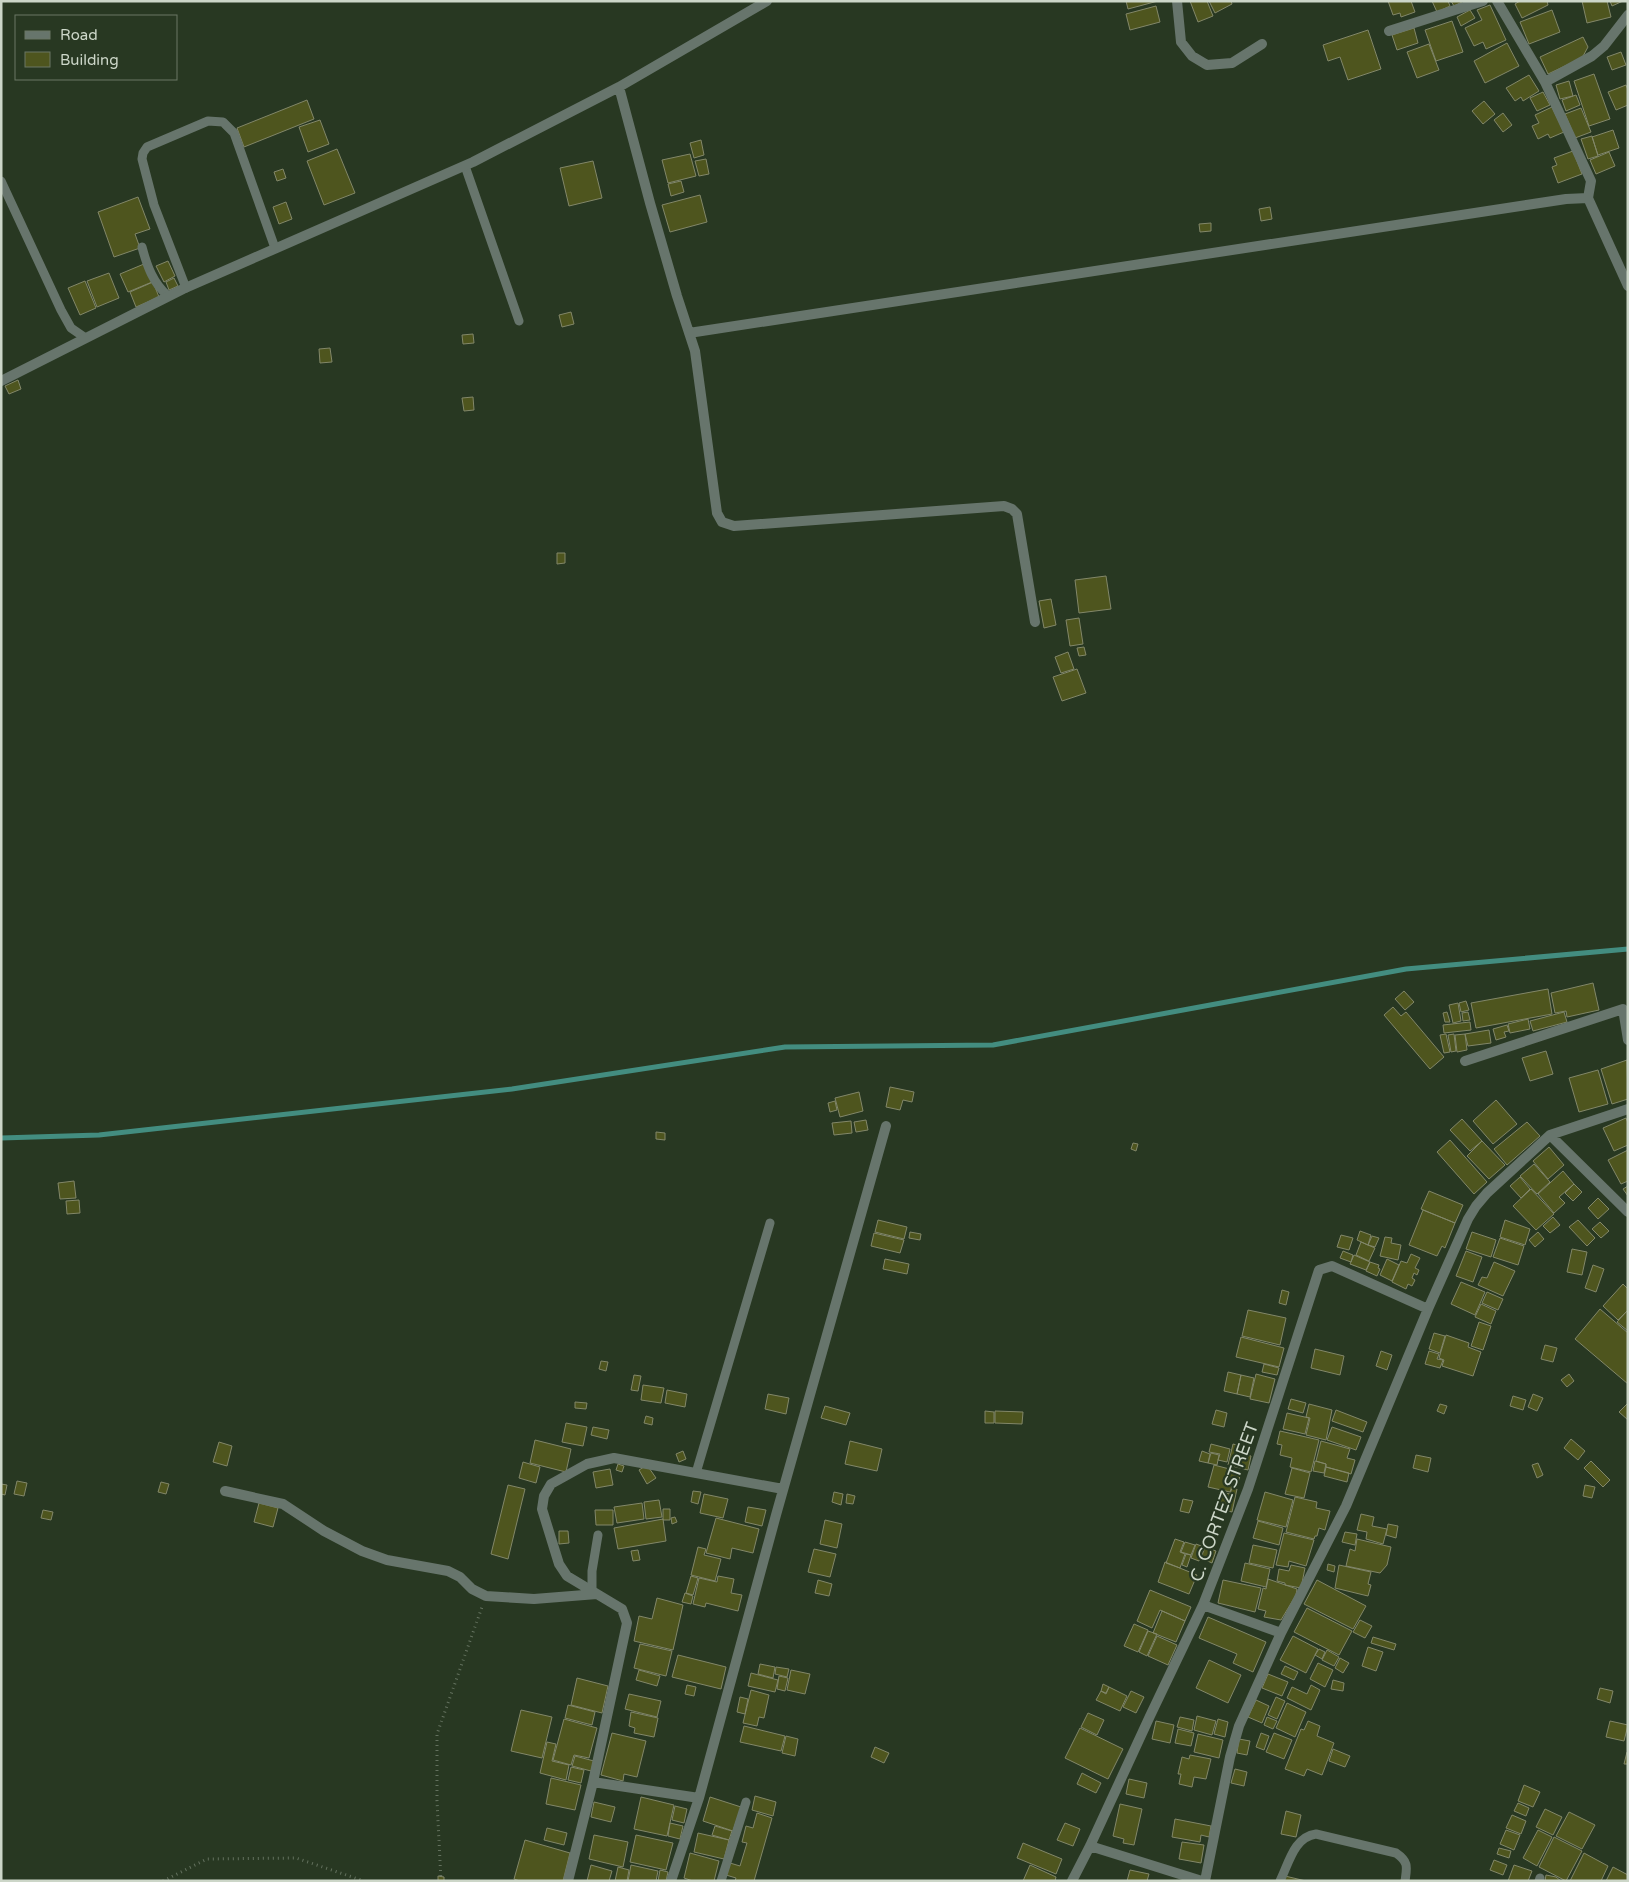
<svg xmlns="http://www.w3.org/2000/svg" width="1629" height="1882" font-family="'Varela Round',sans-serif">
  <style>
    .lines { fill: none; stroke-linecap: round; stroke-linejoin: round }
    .stream { stroke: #438d80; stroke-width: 5 }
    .building { fill: #4e551e; stroke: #828769 }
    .path { stroke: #63715e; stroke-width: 3; stroke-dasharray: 1 4; stroke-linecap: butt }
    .lane { stroke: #67756c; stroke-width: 9 }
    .street { stroke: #67756c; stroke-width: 10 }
    .labels { text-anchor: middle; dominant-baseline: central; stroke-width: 4.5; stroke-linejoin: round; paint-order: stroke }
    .street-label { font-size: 18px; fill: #ccd6c8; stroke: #283822 }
  </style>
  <rect width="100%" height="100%" fill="#283822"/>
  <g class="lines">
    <path class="stream" d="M 1,1138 L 99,1135 L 512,1089 L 785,1047 L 993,1045 L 1406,969 L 1628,949"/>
  </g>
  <path class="building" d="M 1126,1 L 1158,1 L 1128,9 Z
    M 1190,1 L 1207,1 L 1213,16 L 1198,22 Z
    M 1209,1 L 1231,1 L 1232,4 L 1215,13 Z
    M 1388,1 L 1411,1 L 1415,12 L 1401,17 L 1400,13 L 1393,15 Z
    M 1432,1 L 1448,1 L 1450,6 L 1437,12 Z
    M 1451,1 L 1464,1 L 1454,6 Z
    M 1520,1 L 1547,1 L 1548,5 L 1522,18 L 1515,4 Z
    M 1582,1 L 1607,1 L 1611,17 L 1587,23 Z
    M 1610,1 L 1623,1 L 1612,6 Z
    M 1490,5 L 1506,40 L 1486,49 L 1483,42 L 1474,46 L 1465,28 L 1482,20 L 1477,10 Z
    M 1156,6 L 1160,22 L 1130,30 L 1126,14 Z
    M 1470,10 L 1475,18 L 1461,26 L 1457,17 Z
    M 1552,10 L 1560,32 L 1529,44 L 1520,22 Z
    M 1452,21 L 1463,52 L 1436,61 L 1425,30 Z
    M 1414,28 L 1418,43 L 1397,50 L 1392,35 Z
    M 1368,30 L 1381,69 L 1348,80 L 1340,57 L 1328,61 L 1323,45 Z
    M 1583,37 L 1588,47 L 1582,58 L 1548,74 L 1540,57 Z
    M 1507,43 L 1519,66 L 1485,83 L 1474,61 Z
    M 1429,44 L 1439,70 L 1417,78 L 1407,52 Z
    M 1621,52 L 1626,65 L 1612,70 L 1607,57 Z
    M 1594,74 L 1610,119 L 1589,126 L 1574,81 Z
    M 1529,75 L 1539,91 L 1523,101 L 1521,97 L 1515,101 L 1506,88 Z
    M 1569,81 L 1573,96 L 1560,99 L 1556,85 Z
    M 1626,85 L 1628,90 L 1628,105 L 1616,110 L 1608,92 Z
    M 1543,92 L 1550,105 L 1537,111 L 1530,98 Z
    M 1576,95 L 1580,105 L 1566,111 L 1562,100 Z
    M 307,100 L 314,119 L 244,147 L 237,128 Z
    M 1484,101 L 1495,114 L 1483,124 L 1472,111 Z
    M 1552,107 L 1564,132 L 1550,138 L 1548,134 L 1538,139 L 1532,126 L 1539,123 L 1535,115 Z
    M 1581,108 L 1591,132 L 1575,138 L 1565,114 Z
    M 1503,113 L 1512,125 L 1503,132 L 1494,120 Z
    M 320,120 L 329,144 L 308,152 L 299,127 Z
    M 1613,130 L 1619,148 L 1598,155 L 1592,137 Z
    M 1592,136 L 1598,156 L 1588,159 L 1581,139 Z
    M 701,140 L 704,155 L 694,158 L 690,143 Z
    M 337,149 L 355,193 L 324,205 L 307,161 Z
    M 1573,151 L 1582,174 L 1558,183 L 1552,167 L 1557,165 L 1554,158 Z
    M 1609,152 L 1615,166 L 1596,174 L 1590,160 Z
    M 690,154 L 696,176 L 668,183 L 662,160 Z
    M 706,159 L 709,174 L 699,176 L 695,161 Z
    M 593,161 L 602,198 L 569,206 L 560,168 Z
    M 283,169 L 286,178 L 277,181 L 274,172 Z
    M 681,181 L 684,192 L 671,196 L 668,184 Z
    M 700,195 L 707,222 L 670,232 L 662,205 Z
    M 138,197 L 150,229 L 135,234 L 140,248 L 114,257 L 98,212 Z
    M 286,202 L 292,219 L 279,224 L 273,207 Z
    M 1270,207 L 1272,219 L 1261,221 L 1259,209 Z
    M 1211,223 L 1211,231 L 1200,232 L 1199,224 Z
    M 168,261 L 175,276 L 164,282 L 156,266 Z
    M 144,264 L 152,282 L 128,292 L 120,274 Z
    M 109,273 L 119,298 L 97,307 L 87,281 Z
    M 174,278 L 178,286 L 169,290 L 166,282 Z
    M 85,281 L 96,308 L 80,315 L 68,288 Z
    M 153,282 L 159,297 L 136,307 L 130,292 Z
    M 571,312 L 574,324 L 562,327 L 559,315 Z
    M 473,334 L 474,343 L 463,344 L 462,335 Z
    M 330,348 L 332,362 L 320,363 L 319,349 Z
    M 18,380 L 21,389 L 9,394 L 5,386 Z
    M 473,397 L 474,410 L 464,411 L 462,398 Z
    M 557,553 L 565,553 L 565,563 L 557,564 Z
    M 1106,576 L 1111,609 L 1079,613 L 1075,580 Z
    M 1051,599 L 1056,625 L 1044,628 L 1039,601 Z
    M 1079,618 L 1083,644 L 1070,646 L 1066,620 Z
    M 1084,647 L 1086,655 L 1079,656 L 1077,648 Z
    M 1068,652 L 1074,669 L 1061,673 L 1055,657 Z
    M 1077,669 L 1086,693 L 1062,701 L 1053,677 Z
    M 1593,983 L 1599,1010 L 1567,1017 L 1566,1011 L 1555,1013 L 1551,993 Z
    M 1548,989 L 1552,1014 L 1476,1028 L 1471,1003 Z
    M 1404,991 L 1414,1002 L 1405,1010 L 1395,999 Z
    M 1466,1001 L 1469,1010 L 1461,1012 L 1459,1003 Z
    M 1458,1003 L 1461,1021 L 1453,1023 L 1449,1005 Z
    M 1393,1007 L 1401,1016 L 1406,1012 L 1444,1057 L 1430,1069 L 1384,1015 Z
    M 1447,1012 L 1450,1022 L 1445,1022 L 1443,1013 Z
    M 1468,1012 L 1470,1020 L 1463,1021 L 1462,1013 Z
    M 1564,1012 L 1567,1022 L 1533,1031 L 1530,1021 Z
    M 1528,1019 L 1530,1029 L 1510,1033 L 1508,1024 Z
    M 1470,1022 L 1471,1030 L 1444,1033 L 1443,1025 Z
    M 1507,1025 L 1509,1031 L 1504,1032 L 1506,1037 L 1496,1040 L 1493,1029 Z
    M 1489,1030 L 1491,1043 L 1468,1046 L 1465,1034 Z
    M 1446,1034 L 1450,1052 L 1444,1053 L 1440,1035 Z
    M 1454,1034 L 1456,1051 L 1451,1052 L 1448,1035 Z
    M 1465,1034 L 1467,1050 L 1457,1052 L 1455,1035 Z
    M 1546,1051 L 1553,1074 L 1530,1081 L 1522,1058 Z
    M 1627,1060 L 1628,1099 L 1612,1104 L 1601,1069 Z
    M 1598,1070 L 1608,1104 L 1579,1112 L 1569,1078 Z
    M 890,1087 L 914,1092 L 912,1102 L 903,1100 L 900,1110 L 886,1107 Z
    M 859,1092 L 863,1111 L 840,1117 L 835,1098 Z
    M 1496,1100 L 1517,1124 L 1493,1144 L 1473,1121 Z
    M 835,1101 L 837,1110 L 830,1112 L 828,1103 Z
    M 1626,1118 L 1628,1123 L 1628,1145 L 1614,1151 L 1603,1128 Z
    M 1462,1119 L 1482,1141 L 1470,1151 L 1450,1130 Z
    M 866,1120 L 868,1130 L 856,1132 L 854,1122 Z
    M 851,1121 L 852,1133 L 834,1135 L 832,1123 Z
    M 1527,1122 L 1540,1136 L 1507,1165 L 1494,1149 Z
    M 656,1132 L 665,1133 L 665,1140 L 656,1139 Z
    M 1450,1140 L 1487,1182 L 1474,1194 L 1437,1152 Z
    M 1482,1141 L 1505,1165 L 1489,1179 L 1467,1156 Z
    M 1133,1143 L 1138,1144 L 1136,1151 L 1131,1149 Z
    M 1549,1147 L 1564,1165 L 1548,1179 L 1533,1161 Z
    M 1628,1150 L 1628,1181 L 1621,1184 L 1608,1160 Z
    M 1534,1164 L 1550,1182 L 1537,1194 L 1520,1176 Z
    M 1563,1171 L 1574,1184 L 1559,1197 L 1565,1203 L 1554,1213 L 1538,1194 Z
    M 1520,1177 L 1530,1189 L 1521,1198 L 1510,1186 Z
    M 74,1181 L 76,1198 L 60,1199 L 58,1183 Z
    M 1574,1184 L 1582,1192 L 1573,1201 L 1565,1193 Z
    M 1628,1186 L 1628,1196 L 1623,1189 Z
    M 1531,1189 L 1554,1214 L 1536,1230 L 1513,1206 Z
    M 1429,1191 L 1463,1205 L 1455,1223 L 1421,1209 Z
    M 1598,1198 L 1609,1209 L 1598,1219 L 1588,1208 Z
    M 79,1200 L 80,1213 L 67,1214 L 66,1201 Z
    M 1423,1210 L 1455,1223 L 1445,1248 L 1442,1246 L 1437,1256 L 1409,1245 Z
    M 1553,1217 L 1560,1225 L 1550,1233 L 1543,1226 Z
    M 878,1220 L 907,1227 L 904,1239 L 875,1232 Z
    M 1505,1220 L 1530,1229 L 1525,1245 L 1500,1237 Z
    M 1578,1220 L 1595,1238 L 1587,1246 L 1569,1227 Z
    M 1600,1222 L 1609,1231 L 1601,1238 L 1592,1229 Z
    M 1360,1231 L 1371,1235 L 1368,1245 L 1357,1240 Z
    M 910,1232 L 921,1234 L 920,1240 L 909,1238 Z
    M 1472,1232 L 1496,1240 L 1491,1257 L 1466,1249 Z
    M 1538,1232 L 1544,1239 L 1535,1247 L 1529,1240 Z
    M 874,1233 L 904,1240 L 900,1253 L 871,1246 Z
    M 1341,1235 L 1353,1238 L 1349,1250 L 1337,1247 Z
    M 1372,1236 L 1379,1238 L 1375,1247 L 1368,1245 Z
    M 1385,1237 L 1392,1238 L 1391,1243 L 1401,1245 L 1398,1260 L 1380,1256 Z
    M 1500,1238 L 1524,1246 L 1518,1265 L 1493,1257 Z
    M 1361,1242 L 1375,1248 L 1369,1261 L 1356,1255 Z
    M 1572,1249 L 1587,1252 L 1582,1275 L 1567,1272 Z
    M 1343,1251 L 1353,1255 L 1351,1262 L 1340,1258 Z
    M 1466,1251 L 1482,1257 L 1473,1282 L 1456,1276 Z
    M 1411,1254 L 1420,1258 L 1415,1268 L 1419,1270 L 1417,1275 L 1414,1273 L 1412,1278 L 1415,1280 L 1412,1286 L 1408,1284 L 1406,1289 L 1392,1282 L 1401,1261 L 1407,1263 Z
    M 1354,1255 L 1370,1262 L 1366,1270 L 1350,1264 Z
    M 885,1259 L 909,1264 L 907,1274 L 883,1269 Z
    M 1387,1259 L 1399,1265 L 1392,1281 L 1380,1275 Z
    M 1370,1262 L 1379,1265 L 1378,1268 L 1380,1269 L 1377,1276 L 1366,1271 Z
    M 1494,1262 L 1515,1271 L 1503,1296 L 1478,1285 L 1482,1277 L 1487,1278 Z
    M 1593,1265 L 1604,1269 L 1596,1292 L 1585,1288 Z
    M 1461,1282 L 1485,1292 L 1475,1315 L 1451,1304 Z
    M 1623,1284 L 1628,1289 L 1628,1310 L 1618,1320 L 1603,1306 Z
    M 1282,1290 L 1289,1292 L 1286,1305 L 1279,1303 Z
    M 1487,1292 L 1503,1299 L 1498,1310 L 1482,1303 Z
    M 1481,1304 L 1496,1311 L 1491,1324 L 1475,1317 Z
    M 1600,1309 L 1628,1333 L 1628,1384 L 1575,1339 Z
    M 1248,1310 L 1286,1318 L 1280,1345 L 1242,1336 Z
    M 1628,1310 L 1628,1331 L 1617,1322 Z
    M 1479,1322 L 1491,1326 L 1483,1350 L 1471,1346 Z
    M 1434,1333 L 1445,1336 L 1440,1353 L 1429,1349 Z
    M 1446,1335 L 1469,1343 L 1468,1347 L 1481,1352 L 1473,1376 L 1442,1366 L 1444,1360 L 1439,1358 Z
    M 1241,1337 L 1284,1348 L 1279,1367 L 1236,1357 Z
    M 1545,1345 L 1557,1348 L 1553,1362 L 1541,1359 Z
    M 1315,1349 L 1344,1356 L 1340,1375 L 1311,1368 Z
    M 1381,1351 L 1392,1355 L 1387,1370 L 1376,1366 Z
    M 1429,1351 L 1439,1354 L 1437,1359 L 1443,1360 L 1440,1368 L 1425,1364 Z
    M 601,1361 L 608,1362 L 606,1371 L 599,1369 Z
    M 1264,1364 L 1279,1368 L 1277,1375 L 1262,1372 Z
    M 1228,1372 L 1241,1375 L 1237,1394 L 1224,1391 Z
    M 1256,1374 L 1275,1379 L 1269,1403 L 1250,1399 Z
    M 1569,1374 L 1574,1381 L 1567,1387 L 1561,1380 Z
    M 634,1375 L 641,1376 L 638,1391 L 631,1390 Z
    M 1241,1375 L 1254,1378 L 1250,1397 L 1237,1394 Z
    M 643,1385 L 664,1388 L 661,1403 L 641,1400 Z
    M 667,1390 L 687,1394 L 685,1407 L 665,1403 Z
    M 768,1394 L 789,1398 L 786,1414 L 765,1409 Z
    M 1533,1394 L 1543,1398 L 1537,1411 L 1528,1407 Z
    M 1513,1396 L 1526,1400 L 1523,1410 L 1510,1406 Z
    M 1291,1399 L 1306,1403 L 1303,1413 L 1288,1409 Z
    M 575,1402 L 587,1403 L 586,1409 L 575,1408 Z
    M 1628,1403 L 1628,1420 L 1619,1412 Z
    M 1309,1404 L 1332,1410 L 1326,1440 L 1306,1435 L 1310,1418 L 1306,1417 Z
    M 1440,1404 L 1447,1406 L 1444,1414 L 1437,1411 Z
    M 825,1406 L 850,1413 L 846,1425 L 821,1418 Z
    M 1216,1410 L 1227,1413 L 1224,1427 L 1212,1424 Z
    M 1336,1410 L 1367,1422 L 1363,1432 L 1332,1421 Z
    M 985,1411 L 994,1412 L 994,1423 L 985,1423 Z
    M 995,1411 L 1023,1412 L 1022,1424 L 995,1423 Z
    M 1287,1413 L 1309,1418 L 1305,1434 L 1283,1429 Z
    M 646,1416 L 653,1418 L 652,1425 L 644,1423 Z
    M 566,1423 L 587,1427 L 583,1446 L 562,1442 Z
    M 593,1427 L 609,1430 L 607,1439 L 591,1435 Z
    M 1332,1427 L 1361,1437 L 1356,1450 L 1327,1440 Z
    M 1280,1431 L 1319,1440 L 1311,1472 L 1290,1467 L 1292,1458 L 1280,1455 L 1282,1445 L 1277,1444 Z
    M 1571,1439 L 1585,1451 L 1578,1460 L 1564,1448 Z
    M 535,1440 L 571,1449 L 566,1472 L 530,1463 Z
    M 850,1441 L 882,1449 L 877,1471 L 845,1464 Z
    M 1321,1441 L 1350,1449 L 1347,1458 L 1355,1460 L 1351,1474 L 1326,1467 L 1326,1464 L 1316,1461 Z
    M 219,1442 L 232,1446 L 227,1466 L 213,1462 Z
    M 1211,1444 L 1230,1449 L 1227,1462 L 1218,1460 L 1220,1454 L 1209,1452 Z
    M 1233,1444 L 1244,1447 L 1242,1454 L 1251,1456 L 1248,1470 L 1228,1465 Z
    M 683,1451 L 686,1459 L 679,1462 L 676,1454 Z
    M 1202,1451 L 1210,1454 L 1208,1463 L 1199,1461 Z
    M 1211,1453 L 1219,1455 L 1217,1465 L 1208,1463 Z
    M 1416,1455 L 1431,1458 L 1428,1472 L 1413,1468 Z
    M 1315,1461 L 1326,1464 L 1324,1473 L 1313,1471 Z
    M 1591,1461 L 1610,1480 L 1603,1487 L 1584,1468 Z
    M 523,1462 L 540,1467 L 536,1483 L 519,1478 Z
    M 1538,1463 L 1543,1475 L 1537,1478 L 1532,1465 Z
    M 618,1464 L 624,1466 L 622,1472 L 616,1470 Z
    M 647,1465 L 656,1478 L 647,1484 L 639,1470 Z
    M 1214,1465 L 1241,1472 L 1237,1487 L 1232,1486 L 1230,1492 L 1208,1487 Z
    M 1326,1467 L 1349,1473 L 1347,1482 L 1324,1476 Z
    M 1292,1468 L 1310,1473 L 1304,1498 L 1285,1494 Z
    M 610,1469 L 613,1485 L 596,1488 L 593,1472 Z
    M 17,1481 L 27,1483 L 24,1496 L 14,1494 Z
    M 161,1482 L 169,1484 L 166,1494 L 158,1492 Z
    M 1,1484 L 7,1485 L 5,1495 L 1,1494 Z
    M 508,1485 L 525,1489 L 508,1559 L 491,1554 Z
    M 1585,1485 L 1595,1487 L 1592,1498 L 1583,1496 Z
    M 1232,1488 L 1237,1489 L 1232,1512 L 1215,1508 L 1219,1492 L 1230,1494 Z
    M 693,1491 L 701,1492 L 698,1504 L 691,1502 Z
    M 834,1492 L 843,1494 L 841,1505 L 832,1502 Z
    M 1265,1492 L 1293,1500 L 1286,1527 L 1257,1520 Z
    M 704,1494 L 728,1499 L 723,1518 L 700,1513 Z
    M 847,1494 L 855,1496 L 853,1504 L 846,1503 Z
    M 1295,1497 L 1317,1502 L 1316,1508 L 1330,1511 L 1325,1530 L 1319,1528 L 1317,1536 L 1315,1536 L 1314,1539 L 1286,1532 Z
    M 1183,1499 L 1193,1501 L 1189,1513 L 1180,1511 Z
    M 659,1500 L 662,1517 L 646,1519 L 644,1502 Z
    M 259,1503 L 278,1508 L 273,1527 L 254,1522 Z
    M 642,1503 L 644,1519 L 617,1523 L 614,1507 Z
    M 748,1507 L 766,1510 L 762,1526 L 745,1522 Z
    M 663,1509 L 670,1509 L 670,1520 L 663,1520 Z
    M 43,1510 L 53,1512 L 51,1520 L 41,1518 Z
    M 595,1510 L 613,1510 L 613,1525 L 596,1525 Z
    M 1361,1514 L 1374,1517 L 1372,1526 L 1387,1529 L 1383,1544 L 1366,1539 L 1367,1532 L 1357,1530 Z
    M 675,1517 L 677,1522 L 672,1524 L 671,1518 Z
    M 716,1518 L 759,1529 L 753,1553 L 732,1548 L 730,1559 L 706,1553 Z
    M 663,1519 L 666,1541 L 618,1549 L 614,1528 Z
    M 825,1520 L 842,1524 L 837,1548 L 820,1544 Z
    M 1258,1521 L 1283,1528 L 1279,1545 L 1253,1538 Z
    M 1388,1524 L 1398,1526 L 1396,1538 L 1386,1535 Z
    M 559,1531 L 568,1531 L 569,1543 L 559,1544 Z
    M 1345,1532 L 1357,1534 L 1355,1545 L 1342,1542 Z
    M 1284,1533 L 1314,1540 L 1306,1566 L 1289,1561 L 1288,1567 L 1276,1565 Z
    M 1175,1539 L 1184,1542 L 1180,1552 L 1185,1554 L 1180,1568 L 1166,1563 Z
    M 1357,1539 L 1391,1547 L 1387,1565 L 1380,1573 L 1346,1566 L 1350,1549 L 1355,1551 Z
    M 1185,1542 L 1195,1545 L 1191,1555 L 1181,1552 Z
    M 1196,1544 L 1204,1547 L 1199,1561 L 1191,1558 Z
    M 1253,1545 L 1277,1550 L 1273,1568 L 1249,1563 Z
    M 698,1547 L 706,1549 L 704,1555 L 721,1559 L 715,1581 L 691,1575 Z
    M 1205,1547 L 1216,1551 L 1212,1563 L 1201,1558 Z
    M 814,1549 L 836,1554 L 830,1577 L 808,1572 Z
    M 638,1550 L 640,1560 L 633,1561 L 631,1551 Z
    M 1186,1554 L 1191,1555 L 1187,1567 L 1182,1565 Z
    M 1165,1562 L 1197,1575 L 1189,1594 L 1158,1582 Z
    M 1245,1563 L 1270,1569 L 1266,1587 L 1241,1581 Z
    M 1328,1564 L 1335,1566 L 1334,1572 L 1327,1570 Z
    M 1291,1565 L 1305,1568 L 1301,1588 L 1285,1585 L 1285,1583 L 1277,1581 L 1279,1569 L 1289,1571 Z
    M 1339,1565 L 1371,1572 L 1368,1584 L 1371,1585 L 1368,1596 L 1335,1588 Z
    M 691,1576 L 698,1578 L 693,1595 L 686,1593 Z
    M 718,1576 L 734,1579 L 731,1593 L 742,1595 L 738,1611 L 706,1603 L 705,1607 L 693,1604 L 699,1578 L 717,1582 Z
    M 1268,1579 L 1297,1589 L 1296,1595 L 1281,1620 L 1264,1617 L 1266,1611 L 1258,1609 L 1263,1588 L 1266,1589 Z
    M 818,1580 L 832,1584 L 829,1596 L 815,1593 Z
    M 1223,1580 L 1261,1588 L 1255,1612 L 1218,1603 Z
    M 1317,1580 L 1366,1606 L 1353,1629 L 1304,1604 Z
    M 1150,1590 L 1191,1607 L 1185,1621 L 1160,1610 L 1152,1628 L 1137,1621 Z
    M 685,1593 L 693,1596 L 691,1604 L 682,1602 Z
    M 657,1598 L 683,1605 L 673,1650 L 634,1641 L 639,1616 L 652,1619 Z
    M 1307,1608 L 1352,1631 L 1339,1655 L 1294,1632 Z
    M 1162,1611 L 1185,1621 L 1176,1642 L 1153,1633 Z
    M 1208,1617 L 1266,1642 L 1253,1672 L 1233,1663 L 1237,1654 L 1199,1638 Z
    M 1360,1620 L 1372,1626 L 1365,1638 L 1353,1632 Z
    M 1134,1624 L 1148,1630 L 1138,1652 L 1124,1646 Z
    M 1148,1631 L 1157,1634 L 1147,1656 L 1139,1652 Z
    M 1157,1636 L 1177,1645 L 1168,1665 L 1148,1656 Z
    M 1293,1636 L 1318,1649 L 1306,1673 L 1280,1660 Z
    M 1373,1637 L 1396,1644 L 1394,1650 L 1371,1643 Z
    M 640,1644 L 672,1651 L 666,1676 L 634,1668 Z
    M 1368,1647 L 1383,1652 L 1376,1671 L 1362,1666 Z
    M 1319,1649 L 1325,1652 L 1322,1659 L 1315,1655 Z
    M 1327,1650 L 1339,1657 L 1334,1666 L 1322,1660 Z
    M 678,1655 L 726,1667 L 721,1689 L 672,1677 Z
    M 1340,1658 L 1349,1663 L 1343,1673 L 1335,1668 Z
    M 1209,1660 L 1241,1675 L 1228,1703 L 1196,1688 Z
    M 1318,1663 L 1333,1670 L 1325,1687 L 1310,1679 Z
    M 760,1664 L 775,1667 L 773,1678 L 758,1674 Z
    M 1285,1666 L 1298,1672 L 1294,1680 L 1281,1674 Z
    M 776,1667 L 789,1669 L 787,1677 L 775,1674 Z
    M 639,1670 L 660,1676 L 657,1686 L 636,1680 Z
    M 791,1670 L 810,1674 L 805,1694 L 787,1690 Z
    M 751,1673 L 778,1680 L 775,1692 L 748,1686 Z
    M 1268,1674 L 1288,1682 L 1282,1696 L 1262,1688 Z
    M 779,1676 L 788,1678 L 785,1691 L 777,1689 Z
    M 577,1678 L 608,1686 L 602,1713 L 571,1705 Z
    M 1333,1680 L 1344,1683 L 1343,1691 L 1331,1689 Z
    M 1103,1684 L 1109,1687 L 1106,1693 L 1101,1691 Z
    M 687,1685 L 696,1687 L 694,1696 L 685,1694 Z
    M 1311,1685 L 1320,1690 L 1311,1710 L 1287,1698 L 1292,1687 L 1307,1694 Z
    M 1109,1687 L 1127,1696 L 1120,1711 L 1096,1700 L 1101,1691 L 1106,1694 Z
    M 1600,1688 L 1613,1691 L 1610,1703 L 1597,1699 Z
    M 751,1690 L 769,1695 L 764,1718 L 759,1717 L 757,1726 L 743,1723 Z
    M 1131,1691 L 1144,1697 L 1136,1713 L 1123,1707 Z
    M 629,1694 L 661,1701 L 657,1717 L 625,1709 Z
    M 740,1697 L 748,1699 L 745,1714 L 737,1712 Z
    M 1276,1697 L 1285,1701 L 1277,1719 L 1268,1715 Z
    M 1256,1700 L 1269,1706 L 1262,1723 L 1248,1717 Z
    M 1287,1703 L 1306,1712 L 1295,1737 L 1276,1728 Z
    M 568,1705 L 595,1712 L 592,1725 L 565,1718 Z
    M 521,1710 L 552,1717 L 542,1758 L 511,1751 Z
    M 631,1712 L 658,1718 L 654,1737 L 634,1733 L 635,1728 L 629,1726 Z
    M 1088,1713 L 1104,1720 L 1097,1735 L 1081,1727 Z
    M 1197,1716 L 1216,1721 L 1212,1735 L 1194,1730 Z
    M 1180,1717 L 1194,1720 L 1192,1731 L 1177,1727 Z
    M 1267,1717 L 1277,1721 L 1273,1729 L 1264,1725 Z
    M 564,1719 L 597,1728 L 589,1758 L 574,1755 L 571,1765 L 553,1760 Z
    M 1218,1719 L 1228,1722 L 1225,1737 L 1214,1734 Z
    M 1156,1721 L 1174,1725 L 1170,1743 L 1152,1739 Z
    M 1308,1721 L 1320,1726 L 1317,1736 L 1334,1743 L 1322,1775 L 1307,1769 L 1304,1776 L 1285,1769 L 1301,1729 L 1304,1730 Z
    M 1610,1721 L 1628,1725 L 1624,1741 L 1606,1737 Z
    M 744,1726 L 785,1736 L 781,1751 L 740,1742 Z
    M 1080,1728 L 1123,1749 L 1108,1779 L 1065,1758 Z
    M 1178,1729 L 1194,1733 L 1191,1746 L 1175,1743 Z
    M 612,1733 L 646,1741 L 637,1777 L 624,1774 L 623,1781 L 601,1775 Z
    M 1261,1733 L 1269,1736 L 1264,1750 L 1256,1747 Z
    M 1274,1733 L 1292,1740 L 1284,1759 L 1266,1752 Z
    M 1198,1734 L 1223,1740 L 1219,1758 L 1194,1752 Z
    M 786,1736 L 798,1739 L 795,1756 L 782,1753 Z
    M 1239,1739 L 1250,1741 L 1247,1755 L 1237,1753 Z
    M 547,1742 L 556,1744 L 552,1761 L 569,1765 L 566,1780 L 540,1773 Z
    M 875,1747 L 889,1753 L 884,1763 L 871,1757 Z
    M 1333,1749 L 1350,1756 L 1345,1767 L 1329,1761 Z
    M 1627,1752 L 1628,1753 L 1628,1764 L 1624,1764 Z
    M 1190,1755 L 1211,1759 L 1206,1779 L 1194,1777 L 1192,1787 L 1179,1784 L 1181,1774 L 1178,1774 L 1182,1757 L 1189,1759 Z
    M 575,1756 L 594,1761 L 591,1771 L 572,1766 Z
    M 571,1767 L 584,1770 L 581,1783 L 568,1780 Z
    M 1235,1769 L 1247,1772 L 1244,1786 L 1231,1783 Z
    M 1082,1773 L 1101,1783 L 1096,1793 L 1077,1784 Z
    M 551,1778 L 581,1785 L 575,1810 L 546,1804 Z
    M 1129,1779 L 1147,1783 L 1144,1798 L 1126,1794 Z
    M 1524,1785 L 1540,1792 L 1533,1807 L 1518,1801 Z
    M 755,1796 L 776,1802 L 773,1816 L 752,1810 Z
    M 641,1797 L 674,1805 L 667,1836 L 634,1829 Z
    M 710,1797 L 741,1807 L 733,1831 L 703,1821 Z
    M 594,1802 L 615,1807 L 611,1822 L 591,1817 Z
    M 1518,1803 L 1529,1808 L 1526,1816 L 1514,1811 Z
    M 1120,1804 L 1142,1809 L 1134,1845 L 1123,1843 L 1124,1839 L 1113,1836 Z
    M 675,1806 L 687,1809 L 684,1823 L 672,1820 Z
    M 1545,1809 L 1562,1817 L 1553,1835 L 1536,1827 Z
    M 1286,1811 L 1301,1815 L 1296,1837 L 1281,1834 Z
    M 1569,1812 L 1595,1825 L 1582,1849 L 1556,1836 Z
    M 757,1813 L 772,1818 L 754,1881 L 735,1881 L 736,1878 L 726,1875 L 730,1863 L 740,1866 L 747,1843 L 742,1842 L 746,1826 L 753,1828 Z
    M 1512,1815 L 1526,1821 L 1521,1834 L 1506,1828 Z
    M 1175,1819 L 1211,1826 L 1209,1837 L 1201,1835 L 1200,1842 L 1172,1837 Z
    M 670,1823 L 683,1826 L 680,1839 L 668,1836 Z
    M 1065,1823 L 1080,1829 L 1073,1846 L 1057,1840 Z
    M 715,1826 L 732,1831 L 729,1840 L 712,1835 Z
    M 547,1828 L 567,1833 L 564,1845 L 544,1840 Z
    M 1506,1830 L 1520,1835 L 1514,1850 L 1500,1844 Z
    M 1538,1830 L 1552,1837 L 1537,1866 L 1523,1858 Z
    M 698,1833 L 729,1840 L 724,1859 L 694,1852 Z
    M 594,1835 L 628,1842 L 623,1867 L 589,1859 Z
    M 636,1835 L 673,1843 L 666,1870 L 630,1862 Z
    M 1554,1837 L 1582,1851 L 1566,1881 L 1539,1867 Z
    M 525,1840 L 570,1853 L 563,1881 L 520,1881 L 514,1879 Z
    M 1182,1842 L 1204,1845 L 1201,1863 L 1179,1859 Z
    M 1023,1843 L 1062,1859 L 1056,1874 L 1017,1858 Z
    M 1499,1848 L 1511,1851 L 1509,1858 L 1497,1854 Z
    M 690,1853 L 719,1861 L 714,1881 L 693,1881 L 684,1878 Z
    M 1584,1853 L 1608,1866 L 1601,1881 L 1570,1881 Z
    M 1494,1860 L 1507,1865 L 1503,1875 L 1490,1870 Z
    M 591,1865 L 612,1871 L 609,1881 L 587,1881 Z
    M 631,1865 L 658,1871 L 656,1881 L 628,1881 Z
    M 1030,1865 L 1056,1877 L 1055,1881 L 1023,1881 Z
    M 1514,1865 L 1532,1871 L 1528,1881 L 1508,1881 Z
    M 618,1867 L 629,1870 L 627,1881 L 615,1881 Z
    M 1613,1867 L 1628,1875 L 1628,1881 L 1606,1881 Z
    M 660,1870 L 668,1872 L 666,1881 L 658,1881 Z
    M 1130,1870 L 1149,1874 L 1147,1881 L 1127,1881 Z
    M 1546,1875 L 1556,1877 L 1561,1881 L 1545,1881 Z
    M 438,1876 L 444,1877 L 444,1881 L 438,1881 Z
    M 1285,1876 L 1306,1881 L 1284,1881 Z"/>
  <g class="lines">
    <path class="path" d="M 163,1881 L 207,1859 L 296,1858 L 364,1881
      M 441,1881 L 437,1801 L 437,1734 L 482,1607"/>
    <path class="lane" d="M 465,166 L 519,321
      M 1,181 L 61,310 L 71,328 L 84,337
      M 142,247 C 147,266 153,283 168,296
      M 186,288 L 154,205 L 142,159 L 143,153 L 147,147 L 208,121 L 223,122 L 234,133 L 275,248
      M 696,1473 L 770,1223
      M 592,1591 L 592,1571 L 598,1535
      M 721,1881 L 746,1802
      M 1280,1881 C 1289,1863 1294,1837 1316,1834 L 1396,1853 C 1409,1862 1407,1867 1405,1881
      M 1539,1881 L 1540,1878"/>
    <path class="street" d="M 1177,1 L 1181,42 L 1192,56 L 1207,65 L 1232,63 L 1262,44
      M 1389,31 L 1483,1
      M 1545,82 L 1592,56 L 1604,46 L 1628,15
      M 619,87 L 650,203 L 677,296 L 695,351 L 717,513 L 722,522 L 734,526 L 1004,506 L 1012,509 L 1017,514 L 1035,622
      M 1588,198 L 1628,286
      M 689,333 L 1566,199 L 1588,198 L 1591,181 L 1545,82 L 1497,1
      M 1,381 L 183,289 L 473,162 L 619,87 L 767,1
      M 1465,1061 L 1623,1009 L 1628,1040
      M 1550,1135 L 1628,1109
      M 225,1491 L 283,1504 L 324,1531 L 362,1551 L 387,1560 L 448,1571 L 460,1577 L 472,1589 L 486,1596 L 534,1599 L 597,1594
      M 1203,1605 L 1281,1633
      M 593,1782 L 627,1623 L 622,1609 L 567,1576 L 559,1564 L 542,1509 L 544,1496 L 551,1484 L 587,1464 L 614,1458 L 783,1489
      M 1090,1846 L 1202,1881
      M 568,1881 L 593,1782 L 699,1798
      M 671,1881 L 699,1798 L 776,1515 L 886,1126
      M 1072,1881 L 1090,1846 L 1150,1716 L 1203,1605 L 1248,1489 L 1319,1270 L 1332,1266 L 1428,1309
      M 1205,1881 L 1230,1757 L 1239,1726 L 1281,1633 L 1346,1506 L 1428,1309 L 1468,1219 L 1476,1206 L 1487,1193 L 1550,1135 L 1628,1212"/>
  </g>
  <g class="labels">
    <g class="street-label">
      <text transform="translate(1224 1502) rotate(-70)">C. CORTEZ STREET</text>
    </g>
  </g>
  <rect width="1629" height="1882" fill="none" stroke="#ccd6c8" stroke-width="5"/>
  <rect x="15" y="15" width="162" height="65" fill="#283822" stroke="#6a7764"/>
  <rect x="25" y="31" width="25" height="8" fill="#67756c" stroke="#6a7764"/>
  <text x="60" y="40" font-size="15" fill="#ccd6c8">Road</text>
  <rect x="25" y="52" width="25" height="15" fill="#4e551e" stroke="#6a7764"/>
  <text x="60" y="65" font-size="15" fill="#ccd6c8">Building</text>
</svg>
